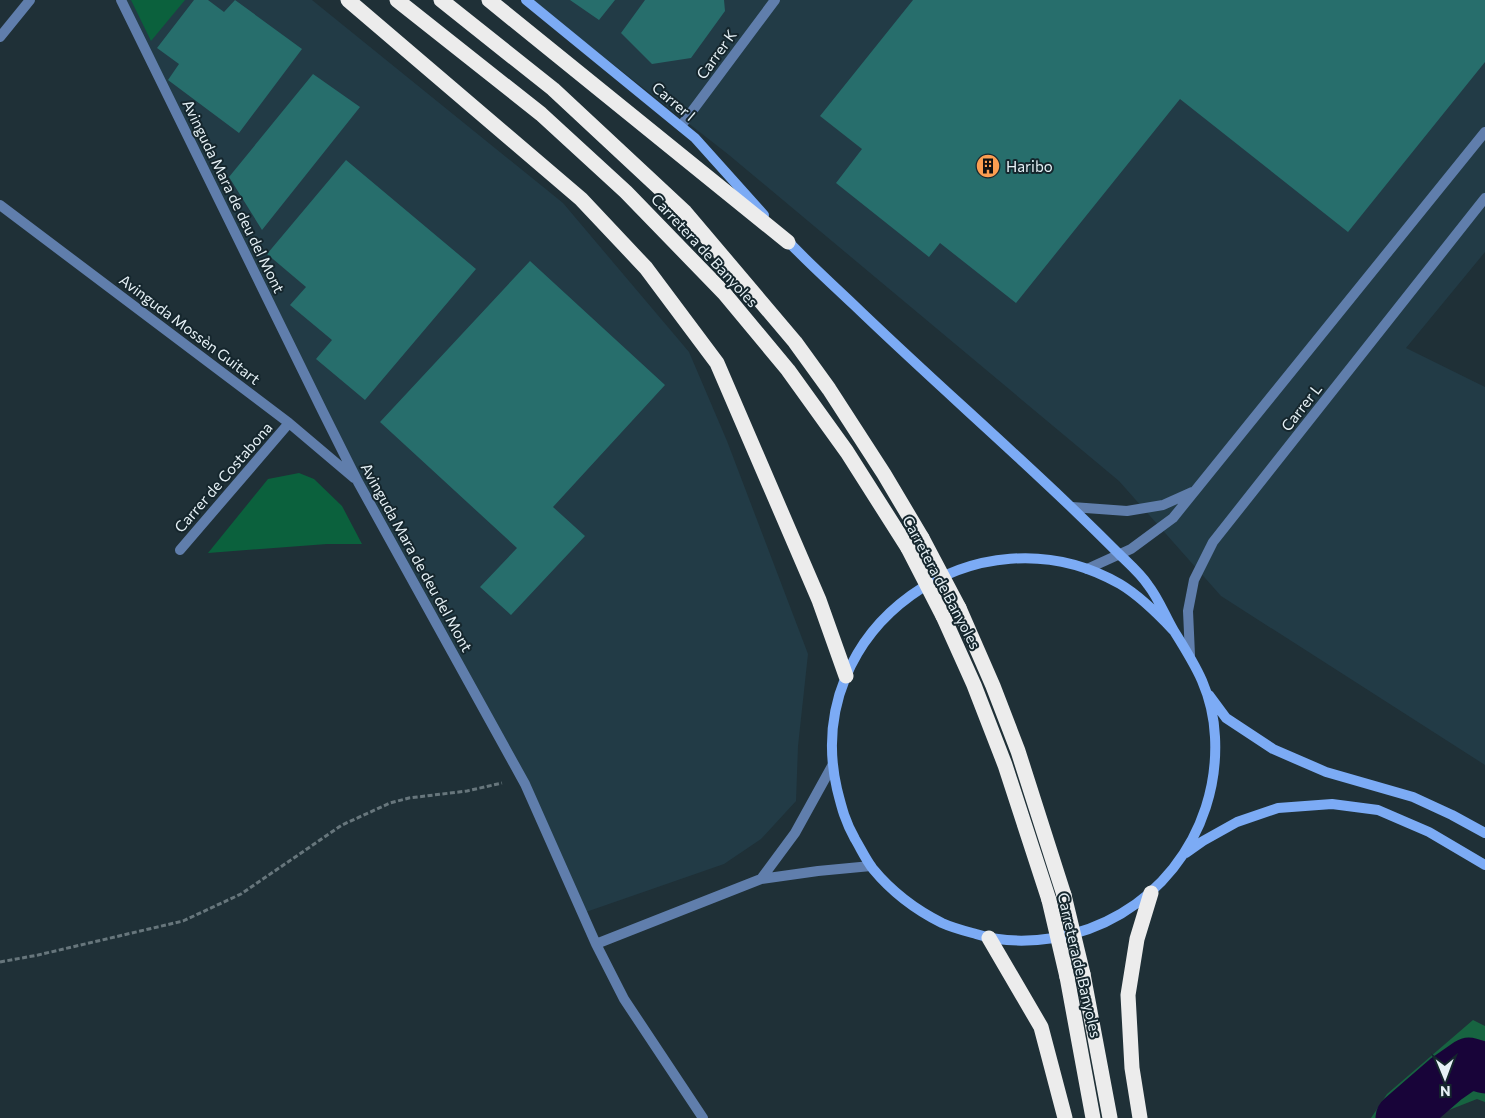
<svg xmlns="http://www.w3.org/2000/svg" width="1485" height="1118" font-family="Commissioner,sans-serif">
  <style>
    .built { fill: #223b46 }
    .green { fill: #0b613d }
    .forest { fill: #176441 }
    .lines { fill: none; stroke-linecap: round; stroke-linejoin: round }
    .river { stroke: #180439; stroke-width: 51 }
    .building { fill: #276e6c }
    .path { stroke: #67767c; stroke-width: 3; stroke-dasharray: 5 2.5; stroke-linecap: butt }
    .street { stroke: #607eac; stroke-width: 10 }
    .secondary { stroke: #7cabf5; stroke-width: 10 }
    .highway { stroke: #ececec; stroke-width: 15 }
    .highway-bridge { stroke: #ececec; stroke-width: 15 }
    .labels { text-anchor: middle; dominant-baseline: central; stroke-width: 4; stroke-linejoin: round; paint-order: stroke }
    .street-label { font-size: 15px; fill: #e6f1f6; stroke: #15262d }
    .poi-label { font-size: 15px; fill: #e6f1f6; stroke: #15262d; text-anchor: start }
  </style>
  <rect width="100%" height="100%" fill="#1f3037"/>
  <path class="built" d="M 121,0 L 312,0 L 563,203 L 689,352 L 727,441 L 808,654 L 798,746 L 796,801 L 761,839 L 724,864 L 583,913 L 522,779 L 358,482 Z
    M 531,0 L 1485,0 L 1485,252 L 1406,348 L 1485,387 L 1485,765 L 1221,596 L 1119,481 L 729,155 Z"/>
  <path class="green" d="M 131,0 L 185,0 L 151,41 Z
    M 299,473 L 314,479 L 342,506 L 362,544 L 327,544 L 208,553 L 268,479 Z"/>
  <path class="forest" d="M 1473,1020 L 1485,1026 L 1485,1102 L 1477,1099 L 1444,1112 L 1439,1118 L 1371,1118 L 1387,1094 Z"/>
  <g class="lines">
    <path class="river" d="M 1401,1118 L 1446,1079 L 1469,1063 L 1485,1068"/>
  </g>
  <path class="building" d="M 194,0 L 208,0 L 224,12 L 235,0 L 302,49 L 239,133 L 168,80 L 179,64 L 157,48 Z
    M 570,0 L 615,0 L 599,20 Z
    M 645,0 L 724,0 L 725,11 L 691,58 L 652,64 L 621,33 Z
    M 913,0 L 1485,0 L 1485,62 L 1348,232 L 1180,99 L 1016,303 L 940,243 L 929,257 L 836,183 L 862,149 L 820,116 Z
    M 313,74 L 360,107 L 262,230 L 229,177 Z
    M 346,160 L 476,269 L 365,400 L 316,359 L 332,340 L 290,305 L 306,287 L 267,254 Z
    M 530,261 L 665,385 L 553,507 L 585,536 L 511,615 L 480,587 L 517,548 L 380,422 Z"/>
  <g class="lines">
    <path class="path" d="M 0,962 L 38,955 L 183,921 L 241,894 L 342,825 L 390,803 L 409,798 L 467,791 L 502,783"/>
    <path class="street" d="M 121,0 L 323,412 L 358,482 L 525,784 L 596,944 L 624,999 L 703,1118
      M 0,37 L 30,0
      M 681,126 L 775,0
      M 0,205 L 289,423 L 354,478
      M 1072,507 L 1127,511 L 1163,505 L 1192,492
      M 180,550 L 289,423
      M 1087,569 L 1131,549 L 1173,518 L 1485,132
      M 1190,655 L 1188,611 L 1194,580 L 1213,542 L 1485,198
      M 761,879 L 795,833 L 832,766
      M 596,944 L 761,879 L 818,871 L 871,866"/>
    <path class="secondary" d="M 526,0 L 695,138 L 764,215
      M 784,237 C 806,261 830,282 854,305 C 913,362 975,417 1035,473 C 1063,499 1091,526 1118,553 C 1128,563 1140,573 1148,585 C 1159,599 1165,616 1174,631 C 1196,666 1213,693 1215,737 C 1220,835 1152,922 1054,938 C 1028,942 1001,942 976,934 C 965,931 953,928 942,923 C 916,910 892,892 873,869 C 866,860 861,849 855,839 C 845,821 842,809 837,789 C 800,628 977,502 1120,584 C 1140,596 1157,613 1173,630
      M 1209,695 L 1226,718 L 1273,749 L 1326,772 L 1413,797 L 1452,815 L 1485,833
      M 1186,853 L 1203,841 L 1237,822 L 1278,808 L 1332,804 L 1378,810 L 1429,832 L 1485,865"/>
    <path class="highway" d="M 348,0 L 581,199 L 646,268 L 717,363 L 819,600 L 846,676
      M 397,0 L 541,114 L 626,192 L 724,293 L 788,370 L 847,452 L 908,548
      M 441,0 L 553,89 L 685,212 L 795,342 L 829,389 L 884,474 L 922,538
      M 489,0 L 788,242
      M 959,608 L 993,686 L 1018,751 L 1064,895
      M 943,616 L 974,685 L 1005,765 L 1049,900
      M 989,938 L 1041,1027 L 1065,1118
      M 1083,974 L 1110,1118
      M 1067,977 L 1093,1118
      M 1140,1118 L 1132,1068 L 1128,995 L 1137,939 L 1151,893"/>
    <path class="highway-bridge" d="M 922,538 L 959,608
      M 908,548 L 943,616
      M 1064,895 L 1083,974
      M 1049,900 L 1067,977"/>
  </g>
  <defs>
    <g id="building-disc" transform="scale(1.25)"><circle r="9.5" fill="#fb9e51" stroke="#15262d"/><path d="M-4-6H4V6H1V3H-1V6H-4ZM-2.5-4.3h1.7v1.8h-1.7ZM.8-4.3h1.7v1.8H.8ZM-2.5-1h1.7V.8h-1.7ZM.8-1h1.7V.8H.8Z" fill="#111"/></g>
  </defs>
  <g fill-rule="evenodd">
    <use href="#building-disc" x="988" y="166"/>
  </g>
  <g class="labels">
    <g class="street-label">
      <text transform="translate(716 54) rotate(-54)">Carrer K</text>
      <text transform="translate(674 101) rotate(40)">Carrer I</text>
      <text transform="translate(234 196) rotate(64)">Avinguda Mara de deu del Mont</text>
      <text transform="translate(705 250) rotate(47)">Carretera de Banyoles</text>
      <text transform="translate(190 329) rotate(37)">Avinguda Mossèn Guitart</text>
      <text transform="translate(1301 407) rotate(-52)">Carrer L</text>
      <text transform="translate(223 477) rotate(-49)">Carrer de Costabona</text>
      <text transform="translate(417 557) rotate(61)">Avinguda Mara de deu del Mont</text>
      <text transform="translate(942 582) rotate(62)">Carretera de Banyoles</text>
      <text transform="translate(1080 965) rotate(77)">Carretera de Banyoles</text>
    </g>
    <g class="poi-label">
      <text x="1006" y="166">Haribo</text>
    </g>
  </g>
  <g transform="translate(1445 1078) rotate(179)" stroke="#15262d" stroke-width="4" paint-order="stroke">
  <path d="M0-4L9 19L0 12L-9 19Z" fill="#e6f1f6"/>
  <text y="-8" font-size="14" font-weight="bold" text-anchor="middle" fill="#e6f1f6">N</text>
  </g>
</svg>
